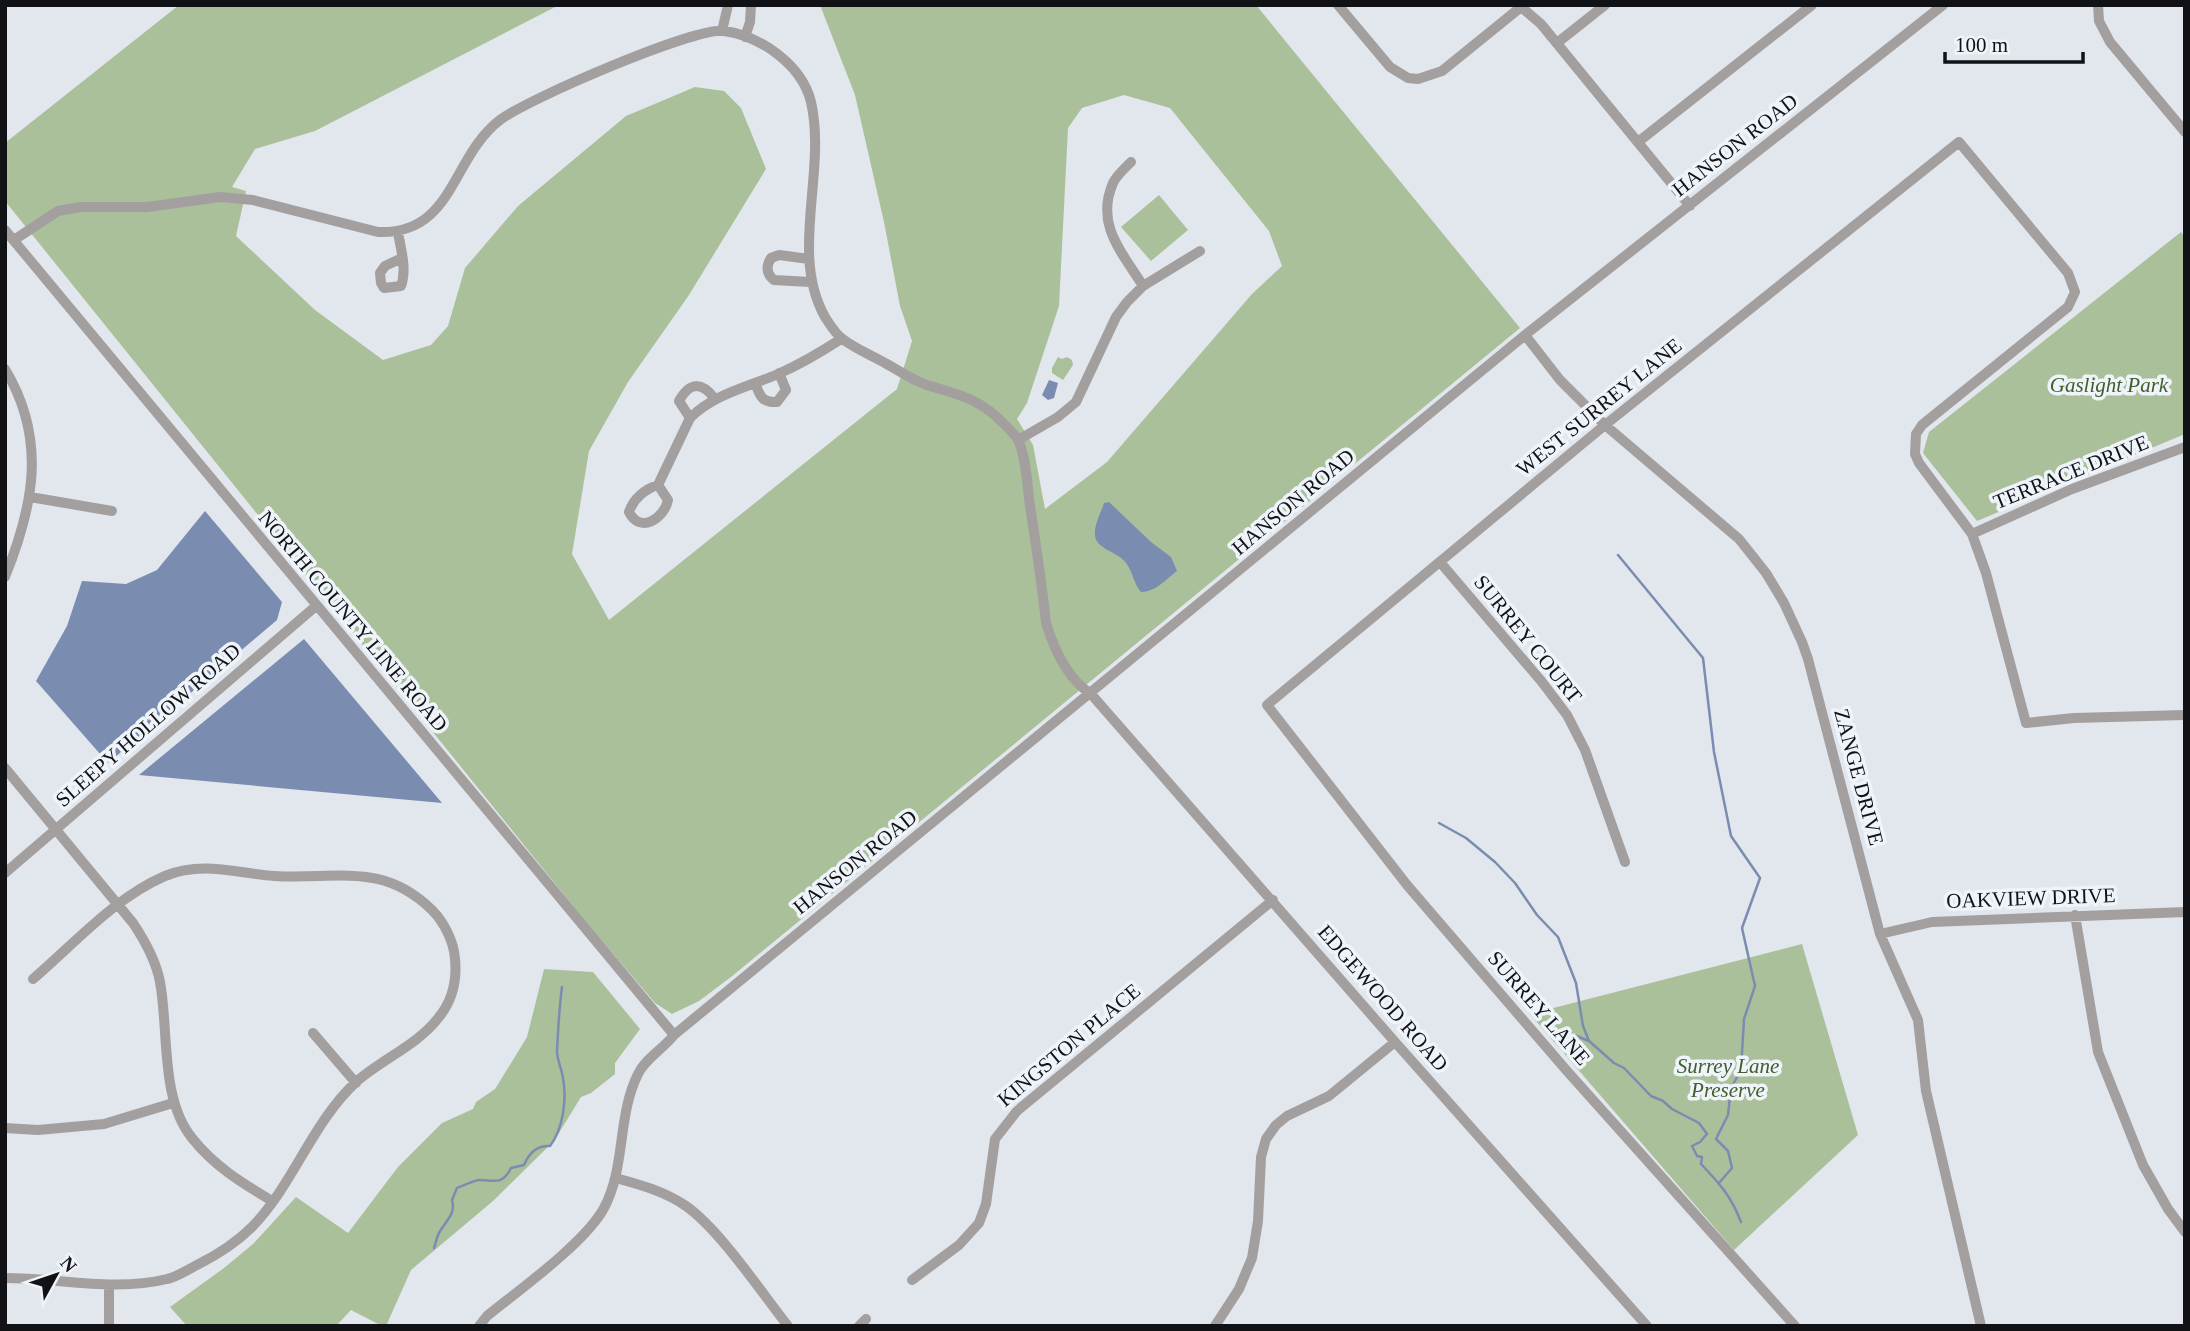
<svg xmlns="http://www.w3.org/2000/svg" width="2190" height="1331" font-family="Georgia,serif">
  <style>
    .green { fill: #aac09b; fill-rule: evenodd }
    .water { fill: #7a8db1 }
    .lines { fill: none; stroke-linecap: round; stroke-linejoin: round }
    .stream { stroke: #7a8db1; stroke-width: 2.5 }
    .minor { stroke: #a39f9f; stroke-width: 10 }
    .labels { text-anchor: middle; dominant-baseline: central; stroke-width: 7; stroke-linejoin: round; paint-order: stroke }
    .street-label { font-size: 21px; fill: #111215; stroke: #eff3fa }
    .park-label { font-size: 21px; font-style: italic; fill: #415f29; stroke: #eff3fa }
  </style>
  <rect width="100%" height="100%" fill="#e2e6ed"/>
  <path class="green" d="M 179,5 L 559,5 L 315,131 L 255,149 L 232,187 L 246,191 L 236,236 L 315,310 L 383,360 L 431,345 L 448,326 L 465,268 L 518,206 L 626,116 L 695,87 L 724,91 L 741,108 L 766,169 L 689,295 L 628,382 L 589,451 L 572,554 L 609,620 L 897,389 L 912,341 L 900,306 L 884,222 L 855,95 L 820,5 L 1256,5 L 1520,328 L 731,977 L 699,1001 L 672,1014 L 655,1003 L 586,922 L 5,201 L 5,143 ZM 1124,95 L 1170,108 L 1269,231 L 1282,266 L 1252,294 L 1107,462 L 1045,509 L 1033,445 L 1017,419 L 1027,403 L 1059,306 L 1068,128 L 1082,108 Z
    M 1159,195 L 1188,230 L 1151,261 L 1121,227 Z
    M 2181,232 L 2185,237 L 2185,434 L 1977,521 L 1923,453 L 1929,432 Z
    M 1058,357 L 1062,359 L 1067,357 L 1072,360 L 1073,365 L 1063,380 L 1052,373 L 1052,368 Z
    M 1802,944 L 1858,1135 L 1734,1250 L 1530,1014 Z
    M 544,969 L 593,972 L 640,1029 L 615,1063 L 615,1074 L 591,1093 L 581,1097 L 554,1141 L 493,1201 L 411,1270 L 386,1326 L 382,1326 L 351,1310 L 336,1326 L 187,1326 L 170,1307 L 224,1268 L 253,1244 L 296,1197 L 348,1233 L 398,1167 L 442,1123 L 473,1109 L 476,1102 L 495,1089 L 527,1037 Z"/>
  <path class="water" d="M 1049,380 L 1058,383 L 1054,398 L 1048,400 L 1042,395 Z
    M 1109,502 L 1151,542 L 1171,557 L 1177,571 C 1166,579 1156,592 1141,592 C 1134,585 1133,572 1126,563 C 1119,552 1095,549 1095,535 C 1094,524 1101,513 1104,503 Z
    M 205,511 L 282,602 L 277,620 L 108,763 L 36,681 L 67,626 L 82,581 L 126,584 L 157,570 Z
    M 304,639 L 442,803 L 139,775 Z"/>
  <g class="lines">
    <path class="stream" d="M 1618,555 L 1703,658 L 1714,752 L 1731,836 L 1760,878 L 1742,928 L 1755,986 L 1744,1019 L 1741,1070 L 1731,1088 L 1728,1115 L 1716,1139 L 1728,1151 L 1732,1168 L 1719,1183
      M 1439,823 L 1466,838 L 1495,862 L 1515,883 L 1537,915 L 1558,937 L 1576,983 L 1583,1026 L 1589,1041 L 1614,1063 L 1624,1068 L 1651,1096 L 1663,1101 L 1672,1109 L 1699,1123 L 1707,1134 L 1700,1142 L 1692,1146 L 1697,1156 L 1702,1157 L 1701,1164 C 1720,1184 1731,1196 1741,1222
      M 1564,1031 L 1589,1041
      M 434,1248 C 436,1242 437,1236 440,1231 C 447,1220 456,1213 452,1200 L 457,1188 C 463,1186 474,1180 480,1180 C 494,1180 502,1186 511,1168 L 524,1165 C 529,1153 537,1145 550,1146 C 563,1129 567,1100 563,1078 C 562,1070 557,1059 557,1052 C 558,1031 559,1009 562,987"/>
    <path class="minor" d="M 1338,5 L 1390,67 L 1408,78 L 1418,79 L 1442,71 L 1521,7
      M 1519,5 L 1541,24 L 1690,206
      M 2098,5 L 2099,21 L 2110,42 L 2185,132
      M 722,31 L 728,5
      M 745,37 L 750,22 L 751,5
      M 1557,43 L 1605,5
      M 1638,142 L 1812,5
      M 1131,162 C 1125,168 1116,176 1113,183 C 1095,225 1122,252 1143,286
      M 5,230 L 674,1035
      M 398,233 C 401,249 407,270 401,286 L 384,288 L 381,283 L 380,273 L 385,266 L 402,258
      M 14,240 L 58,211 L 81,207 L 147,207 L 220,197 L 253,200 L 378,232 C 454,235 451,157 500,120 C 527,99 695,27 724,31 C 761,36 802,65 811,102 C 827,172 789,253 825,317 C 830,325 836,335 844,340 C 856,349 871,355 885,363 C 898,370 912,380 927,385 C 959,395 979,398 1004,424 C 1009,429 1016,435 1019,442 C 1027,462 1027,485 1030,506 C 1036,545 1042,584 1046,623 C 1054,649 1068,679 1091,694 L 1395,1042 L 1647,1326
      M 809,259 L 779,255 L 771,258 C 766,266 766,274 774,280 L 810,282
      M 1525,335 L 1560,380 L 1605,425 L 1739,539 L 1766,573 L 1784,603 L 1802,642 L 1808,659 L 1880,934 L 1918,1020 L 1926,1091 L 1981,1326
      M 5,369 C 47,439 34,505 5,577
      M 755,383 C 760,396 762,403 777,402 L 786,390 L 779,373
      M 690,418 L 679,401 C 690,381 702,382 715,399
      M 1018,440 L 1058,417 L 1076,402 L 1116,317 L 1127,302 L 1143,286 L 1200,251
      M 658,485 L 668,500 C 664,519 640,534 629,512 C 633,499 645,489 658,485 L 690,418 C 714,394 748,387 778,374 C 801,364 821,352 841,339
      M 30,497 L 112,511
      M 1972,534 L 2072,489 L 2185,447
      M 1440,562 L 1542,682 L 1567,715 L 1585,750 L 1625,862
      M 5,768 L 133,923 C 145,941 156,960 160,982 C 169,1030 160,1099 192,1138 C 214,1166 242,1183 272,1201
      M 5,873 L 316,606
      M 2075,915 L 2098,1052 L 2143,1165 L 2168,1209 L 2185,1232
      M 1880,934 L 1932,922 L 2185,912
      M 313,1033 L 356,1083
      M 5,1128 L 38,1130 L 104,1124 L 173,1103
      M 616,1178 C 641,1185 664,1191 686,1206 C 720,1230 761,1292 788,1326
      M 5,1278 C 59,1278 114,1292 167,1279 C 177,1277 187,1270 197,1265 C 217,1255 236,1243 252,1227 C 293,1185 312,1123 356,1082 C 382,1059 418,1045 439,1017 C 452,1001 457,980 455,959 C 454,942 444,922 432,910 C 382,861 337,880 274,876 C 236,873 202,861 165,876 C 114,898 74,944 33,979
      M 912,1280 L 959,1245 L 979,1223 L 986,1204 L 995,1139 L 1017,1111 L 1273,900
      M 109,1285 L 109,1326
      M 479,1326 L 487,1316 C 519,1290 585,1243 604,1208 C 626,1167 617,1116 638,1074 C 645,1059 663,1049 674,1035 L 1525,335 L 1943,5
      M 859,1326 L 866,1319
      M 1215,1326 L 1239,1289 L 1252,1258 L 1258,1221 L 1261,1157 L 1266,1139 L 1276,1125 L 1287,1116 L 1329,1096 L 1395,1042
      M 1795,1326 L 1567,1071 L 1407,885 L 1267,705 L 1605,425 L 1959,142 L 2068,273 L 2075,292 L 2068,307 L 1922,425 L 1916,434 L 1915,454 L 1919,463 L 1972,534 L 1986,573 L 2026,723 L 2074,718 L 2185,715"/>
  </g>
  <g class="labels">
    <g class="street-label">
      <text transform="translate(1735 145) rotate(-38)">HANSON ROAD</text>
      <text transform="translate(1599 407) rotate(-39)">WEST SURREY LANE</text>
      <text transform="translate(2071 472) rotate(-22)">TERRACE DRIVE</text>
      <text transform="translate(1293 502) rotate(-40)">HANSON ROAD</text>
      <text transform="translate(353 621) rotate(50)">NORTH COUNTY LINE ROAD</text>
      <text transform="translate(1528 639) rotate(51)">SURREY COURT</text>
      <text transform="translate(148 725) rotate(-41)">SLEEPY HOLLOW ROAD</text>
      <text transform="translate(1859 777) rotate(75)">ZANGE DRIVE</text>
      <text transform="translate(855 862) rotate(-39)">HANSON ROAD</text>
      <text transform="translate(2031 898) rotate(-2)">OAKVIEW DRIVE</text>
      <text transform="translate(1383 998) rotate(49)">EDGEWOOD ROAD</text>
      <text transform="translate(1539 1008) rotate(49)">SURREY LANE</text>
      <text transform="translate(1069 1045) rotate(-40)">KINGSTON PLACE</text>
    </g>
    <g class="park-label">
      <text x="2109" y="385">Gaslight Park</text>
      <text x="1728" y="1066">Surrey Lane<tspan x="1728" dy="24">Preserve</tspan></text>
    </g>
  </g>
  <rect width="2190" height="1331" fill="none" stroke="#111215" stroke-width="14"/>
  <g transform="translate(56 1275) rotate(50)" stroke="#eff3fa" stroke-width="5" paint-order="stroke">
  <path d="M0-5L12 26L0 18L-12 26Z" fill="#111215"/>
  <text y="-10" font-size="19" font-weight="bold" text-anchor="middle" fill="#111215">N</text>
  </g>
  <path d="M1945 52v10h138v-10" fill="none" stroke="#111215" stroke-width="3.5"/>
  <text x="1955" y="52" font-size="21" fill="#111215" stroke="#eff3fa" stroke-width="5" paint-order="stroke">100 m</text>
</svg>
